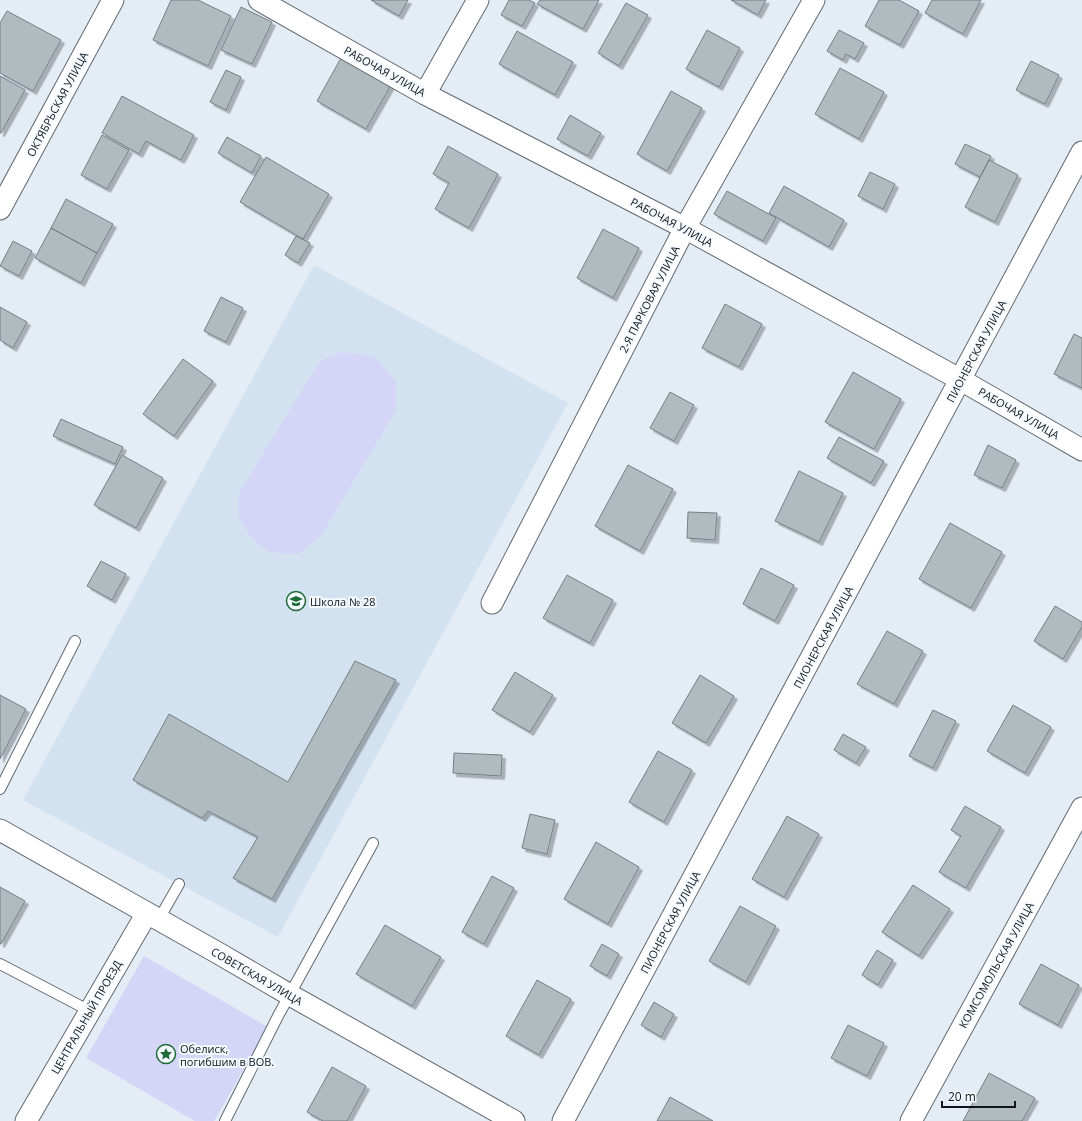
<svg xmlns="http://www.w3.org/2000/svg" width="1082" height="1121" font-family="'Open Sans',sans-serif">
  <style>
    .built { fill: #d3e2f0 }
    .green { fill: #d4d5f7 }
    .building { fill: #b0bbc0; stroke: #758084; filter: url(#shadow) }
    .lines { fill: none; stroke-linecap: round; stroke-linejoin: round }
    .lane-casing { stroke: #626a71; stroke-width: 12 }
    .street-casing { stroke: #626a71; stroke-width: 23 }
    .lane { stroke: #fff; stroke-width: 10 }
    .street { stroke: #fff; stroke-width: 21 }
    .labels { text-anchor: middle; dominant-baseline: central; stroke-width: 4; stroke-linejoin: round; paint-order: stroke }
    .street-label { font-size: 11px; fill: #121518; stroke: #f4faff }
    .poi-label { font-size: 11px; fill: #121518; stroke: #f4faff; text-anchor: start }
  </style>
  <defs>
    <filter id="shadow"><feDropShadow dx="3.5" dy="3.5" stdDeviation="0" flood-color="#0004"/></filter>
  </defs>
  <rect width="100%" height="100%" fill="#e4edf5"/>
  <path class="built" d="M 314,265 L 568,403 L 278,937 L 23,800 Z"/>
  <path class="green" d="M 342,352 L 374,357 L 396,381 L 396,410 L 320,537 L 298,554 L 269,552 L 251,537 L 239,518 L 239,493 L 320,361 Z
    M 144,956 L 268,1027 L 214,1121 L 195,1121 L 86,1058 Z"/>
  <path class="building" d="M 171,0 L 198,0 L 231,16 L 208,66 L 153,40 Z
    M 371,0 L 408,0 L 399,16 Z
    M 509,0 L 529,0 L 535,3 L 522,26 L 501,15 Z
    M 540,0 L 599,0 L 583,29 L 537,4 Z
    M 731,0 L 766,0 L 758,15 Z
    M 879,0 L 899,0 L 919,11 L 900,45 L 865,26 Z
    M 932,0 L 981,0 L 963,34 L 925,13 Z
    M 626,3 L 648,15 L 619,66 L 598,53 Z
    M 241,7 L 272,22 L 252,64 L 221,50 Z
    M 7,11 L 61,40 L 33,91 L 0,73 L 0,23 Z
    M 707,30 L 740,48 L 719,87 L 686,69 Z
    M 839,30 L 864,43 L 855,59 L 846,54 L 843,60 L 827,51 Z
    M 517,31 L 573,62 L 555,95 L 499,64 Z
    M 341,58 L 391,85 L 366,129 L 317,101 Z
    M 1031,61 L 1059,75 L 1045,104 L 1016,90 Z
    M 840,68 L 884,92 L 859,139 L 815,114 Z
    M 226,70 L 241,77 L 226,110 L 210,102 Z
    M 0,76 L 25,90 L 1,133 L 0,133 Z
    M 671,91 L 702,108 L 667,171 L 637,154 Z
    M 122,96 L 194,135 L 181,160 L 146,141 L 139,154 L 102,133 Z
    M 570,115 L 601,133 L 588,156 L 557,139 Z
    M 102,135 L 129,150 L 107,189 L 81,175 Z
    M 227,137 L 261,156 L 252,173 L 218,153 Z
    M 965,144 L 991,156 L 980,177 L 955,164 Z
    M 448,146 L 498,174 L 469,228 L 435,209 L 449,183 L 433,174 Z
    M 266,157 L 329,194 L 303,239 L 240,202 Z
    M 989,160 L 1018,175 L 995,222 L 965,207 Z
    M 870,172 L 895,184 L 883,209 L 858,196 Z
    M 784,186 L 844,220 L 829,247 L 769,213 Z
    M 727,191 L 776,218 L 763,241 L 714,214 Z
    M 66,199 L 113,224 L 97,253 L 51,228 Z
    M 51,228 L 97,253 L 81,283 L 35,258 Z
    M 603,229 L 639,248 L 613,298 L 577,278 Z
    M 296,236 L 310,243 L 298,263 L 285,255 Z
    M 13,241 L 32,251 L 19,276 L 0,266 Z
    M 221,297 L 243,308 L 226,342 L 204,331 Z
    M 725,304 L 762,324 L 739,367 L 702,348 Z
    M 0,307 L 27,322 L 13,348 L 0,340 Z
    M 1074,334 L 1082,338 L 1082,388 L 1054,374 Z
    M 183,359 L 213,381 L 174,436 L 143,414 Z
    M 853,372 L 901,399 L 874,449 L 825,422 Z
    M 670,392 L 694,405 L 674,441 L 650,428 Z
    M 61,419 L 123,447 L 115,464 L 53,436 Z
    M 839,437 L 884,461 L 871,483 L 827,458 Z
    M 988,445 L 1016,460 L 1002,488 L 974,475 Z
    M 122,455 L 163,478 L 136,528 L 94,505 Z
    M 628,465 L 673,489 L 640,551 L 595,526 Z
    M 799,471 L 843,493 L 819,542 L 775,521 Z
    M 688,512 L 717,513 L 715,540 L 687,538 Z
    M 950,523 L 1002,552 L 971,608 L 919,579 Z
    M 101,561 L 126,574 L 112,600 L 87,586 Z
    M 761,568 L 794,585 L 775,621 L 743,604 Z
    M 567,575 L 613,600 L 590,643 L 543,618 Z
    M 1055,606 L 1082,622 L 1082,627 L 1063,659 L 1034,641 Z
    M 887,631 L 923,651 L 894,704 L 857,684 Z
    M 355,661 L 396,680 L 272,899 L 233,878 L 258,837 L 208,811 L 202,818 L 133,780 L 169,714 L 288,782 Z
    M 515,672 L 553,695 L 530,732 L 492,710 Z
    M 700,675 L 734,696 L 706,743 L 672,723 Z
    M 0,695 L 26,709 L 0,759 Z
    M 1013,705 L 1051,727 L 1025,773 L 987,751 Z
    M 933,710 L 956,721 L 933,768 L 909,756 Z
    M 843,734 L 866,747 L 856,763 L 834,750 Z
    M 658,751 L 692,770 L 664,822 L 629,802 Z
    M 454,753 L 502,755 L 501,776 L 453,773 Z
    M 965,806 L 1001,827 L 966,888 L 939,872 L 961,836 L 951,830 Z
    M 530,814 L 555,820 L 547,854 L 522,848 Z
    M 787,816 L 819,834 L 784,897 L 752,879 Z
    M 596,842 L 639,867 L 608,924 L 564,899 Z
    M 492,876 L 514,888 L 484,944 L 462,932 Z
    M 913,885 L 950,909 L 919,956 L 882,932 Z
    M 0,887 L 25,901 L 1,944 L 0,944 Z
    M 740,906 L 776,926 L 746,982 L 709,961 Z
    M 385,925 L 441,957 L 412,1006 L 356,974 Z
    M 602,944 L 619,954 L 607,976 L 590,966 Z
    M 877,950 L 893,960 L 878,985 L 862,975 Z
    M 1041,964 L 1079,985 L 1058,1025 L 1019,1004 Z
    M 537,980 L 571,999 L 539,1055 L 506,1036 Z
    M 654,1002 L 674,1014 L 661,1037 L 641,1025 Z
    M 848,1025 L 884,1043 L 867,1076 L 831,1058 Z
    M 332,1067 L 366,1086 L 347,1121 L 323,1121 L 307,1112 Z
    M 989,1073 L 1035,1098 L 1022,1121 L 963,1121 Z
    M 670,1097 L 713,1121 L 657,1121 Z"/>
  <g class="lines">
    <g class="lane-casing">
      <path id="lane" d="M 0,789 L 75,641
        M 159,919 L 179,884
        M 0,964 L 90,1011
        M 225,1121 L 278,1016 L 373,843"/>
    </g>
    <g class="street-casing">
      <path id="street" d="M 259,0 L 425,94 L 685,228 L 961,380 L 1082,450
        M 425,94 L 478,0
        M 0,209 L 113,0
        M 492,603 L 685,228 L 814,0
        M 0,830 L 218,953 L 290,995 L 514,1121
        M 26,1121 L 147,913
        M 563,1121 L 1082,152
        M 911,1121 L 1082,808"/>
    </g>
    <use href="#lane" class="lane"/>
    <use href="#street" class="street"/>
  </g>
  <defs>
    <g id="school-ring" transform="scale(1)"><circle r="9.5" fill="#f4faff" stroke="#206a38" stroke-width="1.5"/><path d="M0-5L7-2L0 1L-7-2ZM-4 1L0 2.5L4 1V4Q0 6-4 4Z" fill="#206a38"/></g>
    <g id="sight-ring" transform="scale(1)"><circle r="9.5" fill="#f4faff" stroke="#206a38" stroke-width="1.5"/><path d="M0-6L1.8-2.2L6-1.7L2.9 1.2L3.7 5.4L0 3.3L-3.7 5.4L-2.9 1.2L-6-1.7L-1.8-2.2Z" fill="#206a38"/></g>
  </defs>
  <g fill-rule="evenodd">
    <use href="#school-ring" x="296" y="601"/>
    <use href="#sight-ring" x="166" y="1054"/>
  </g>
  <g class="labels">
    <g class="street-label">
      <text transform="translate(385 71) rotate(29)">РАБОЧАЯ УЛИЦА</text>
      <text transform="translate(57 104) rotate(-62)">ОКТЯБРЬСКАЯ УЛИЦА</text>
      <text transform="translate(672 222) rotate(28)">РАБОЧАЯ УЛИЦА</text>
      <text transform="translate(649 299) rotate(-63)">2-Я ПАРКОВАЯ УЛИЦА</text>
      <text transform="translate(976 351) rotate(-62)">ПИОНЕРСКАЯ УЛИЦА</text>
      <text transform="translate(1019 413) rotate(30)">РАБОЧАЯ УЛИЦА</text>
      <text transform="translate(823 637) rotate(-62)">ПИОНЕРСКАЯ УЛИЦА</text>
      <text transform="translate(670 922) rotate(-62)">ПИОНЕРСКАЯ УЛИЦА</text>
      <text transform="translate(996 965) rotate(-61)">КОМСОМОЛЬСКАЯ УЛИЦА</text>
      <text transform="translate(257 976) rotate(30)">СОВЕТСКАЯ УЛИЦА</text>
      <text transform="translate(86 1017) rotate(-60)">ЦЕНТРАЛЬНЫЙ ПРОЕЗД</text>
    </g>
    <g class="poi-label">
      <text x="310" y="601">Школа № 28</text>
      <text x="180" y="1048">Обелиск,<tspan x="180" dy="13">погибшим в ВОВ.</tspan></text>
    </g>
  </g>
  <path d="M942 1101v6h73v-6" fill="none" stroke="#121518" stroke-width="2"/>
  <text x="948" y="1101" font-size="12" fill="#121518" stroke="#f4faff" stroke-width="3" paint-order="stroke">20 m</text>
</svg>
